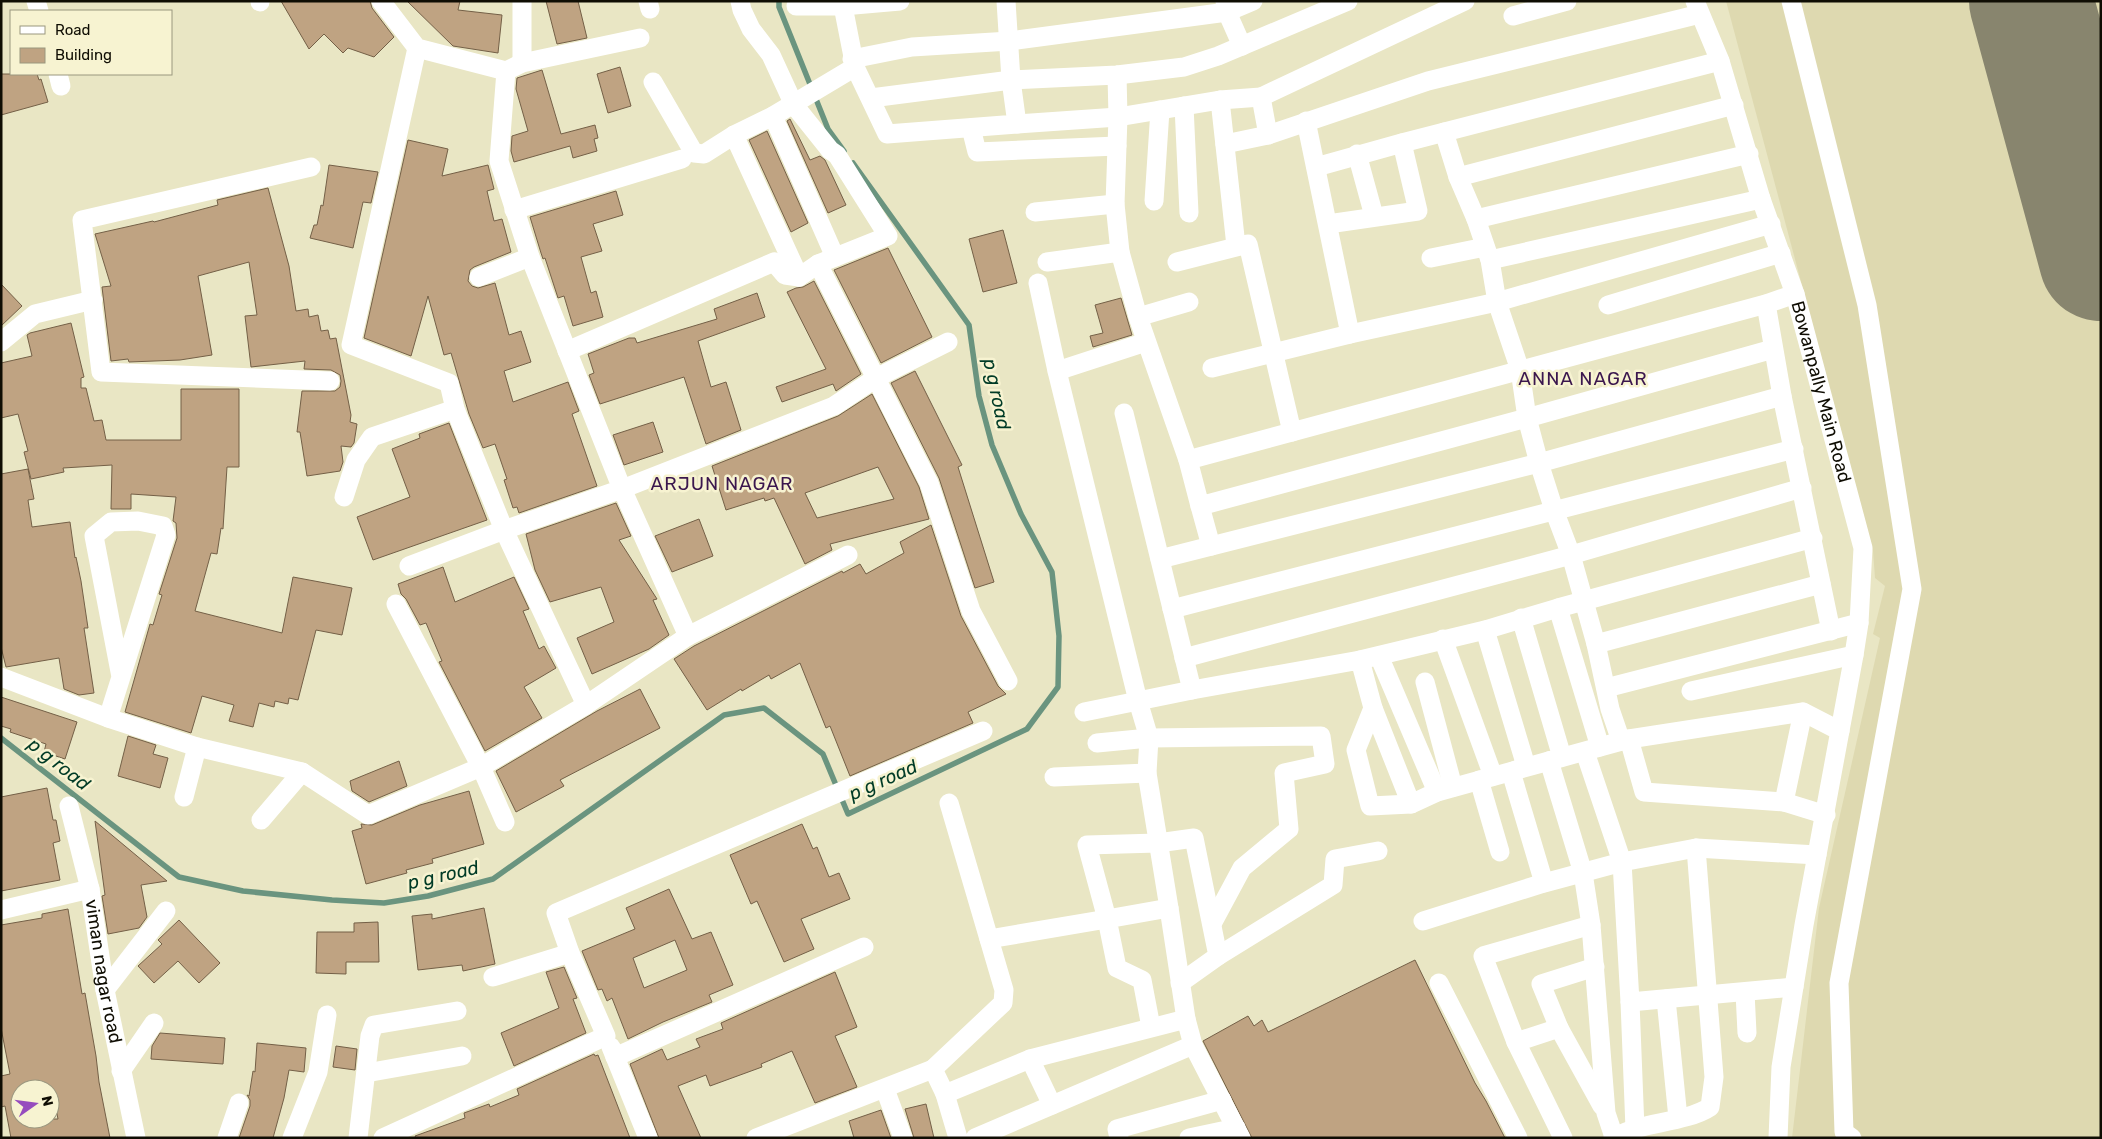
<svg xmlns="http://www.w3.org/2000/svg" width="2102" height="1139" font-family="Rubik,sans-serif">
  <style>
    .built { fill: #ded9b0 }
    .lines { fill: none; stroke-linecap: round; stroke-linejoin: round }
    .stream { stroke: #6a947f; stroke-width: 5.5 }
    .taxiway { stroke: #88856e; stroke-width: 49 }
    .runway { stroke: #88856e; stroke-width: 124 }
    .building { fill: #bfa382; stroke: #746047; fill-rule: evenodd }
    .minor { stroke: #fff; stroke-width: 19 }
    .labels { text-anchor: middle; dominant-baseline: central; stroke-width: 5; stroke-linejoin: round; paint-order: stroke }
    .street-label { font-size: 18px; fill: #0f0d03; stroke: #f7f3d1 }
    .neighbourhood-label { font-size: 19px; letter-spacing: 1px; fill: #3b174e; stroke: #f7f3d1 }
    .water-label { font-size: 19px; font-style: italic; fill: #003b26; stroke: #f7f3d1 }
  </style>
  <rect width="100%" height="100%" fill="#e9e6c4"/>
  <path class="built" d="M 1726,1 L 2101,1 L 2101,1138 L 1792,1138 L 1819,908 L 1880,638 L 1873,634 L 1885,586 L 1875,578 L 1873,551 Z"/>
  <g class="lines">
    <path class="stream" d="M 779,1 L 779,7 L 828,129 L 844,151
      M 1,738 L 179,877 L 243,891 L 332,900 L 384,903 L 428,896 L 493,879 L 724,715 L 764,708 L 823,754 L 848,814 L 1027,729 L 1058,687 L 1059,636 L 1052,572 L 1021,514 L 992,445 L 979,396 L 969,325 L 853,163"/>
    <path class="taxiway" d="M 2007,1 C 2009,24 2009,49 2013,71 C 2014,76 2017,81 2020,85 C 2035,114 2068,133 2101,121"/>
    <path class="runway" d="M 2031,1 L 2101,259"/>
  </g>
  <path class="building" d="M 281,1 L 370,1 L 372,8 L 394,37 L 374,57 L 348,48 L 343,53 L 324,34 L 309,49 Z
    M 407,1 L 460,1 L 458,10 L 502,15 L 498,53 L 453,46 Z
    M 546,1 L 578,1 L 587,38 L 557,44 Z
    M 620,67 L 631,106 L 608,113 L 597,74 Z
    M 542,70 L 561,134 L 595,125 L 598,138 L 594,139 L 597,151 L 573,158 L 570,146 L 514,162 L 511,151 L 512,136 L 528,131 L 516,89 L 517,78 Z
    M 1,74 L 37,74 L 39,80 L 41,79 L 48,102 L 1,115 Z
    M 790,119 L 810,160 L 820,156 L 825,160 L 846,205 L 828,213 L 787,121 Z
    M 767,131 L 808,223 L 791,232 L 749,140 Z
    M 408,140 L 448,149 L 442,176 L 488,165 L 494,189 L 487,191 L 494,221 L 502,219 L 511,252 L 474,267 L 470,270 L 468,281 L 472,286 L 478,288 L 495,283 L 509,335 L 521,331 L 531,362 L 504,371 L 513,402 L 568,382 L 579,411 L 572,414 L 597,486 L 519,513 L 517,507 L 513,508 L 504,480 L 507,479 L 495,444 L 483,448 L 469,414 L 451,353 L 444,355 L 428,296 L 411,356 L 364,338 Z
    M 329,165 L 378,172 L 371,203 L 363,202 L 353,248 L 310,238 L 314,225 L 317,225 L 321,205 L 323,206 Z
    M 268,188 L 289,266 L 296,311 L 308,309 L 309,317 L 318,315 L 321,331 L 328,330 L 330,339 L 336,338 L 351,415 L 350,422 L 357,424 L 354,443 L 351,447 L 341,446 L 343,462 L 340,471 L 307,476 L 300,432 L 297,432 L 302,391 L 335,391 L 340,387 L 341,381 L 340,375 L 331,370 L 304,369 L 305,361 L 251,367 L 245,316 L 257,315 L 249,262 L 198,276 L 212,355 L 180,360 L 129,362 L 128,359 L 111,361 L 102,287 L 111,286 L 95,234 L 153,221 L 154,222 L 218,205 L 217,200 Z
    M 616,191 L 623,215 L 593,224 L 602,251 L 581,257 L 591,293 L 596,291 L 603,317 L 573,326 L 564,296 L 558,298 L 545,258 L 543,259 L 541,253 L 530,217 Z
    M 1003,230 L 1017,283 L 983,292 L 969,239 Z
    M 888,248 L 932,337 L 881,363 L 834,270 Z
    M 814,281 L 861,374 L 836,391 L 833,384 L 782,402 L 776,387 L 826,369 L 787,292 L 796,288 L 803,287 Z
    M 1,284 L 22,306 L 1,326 Z
    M 757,293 L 765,317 L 698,341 L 711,387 L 726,382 L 741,430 L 706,444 L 684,377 L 600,404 L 589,375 L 594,373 L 588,354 L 629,338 L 635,338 L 637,343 L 717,319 L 714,309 Z
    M 1121,298 L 1132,335 L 1093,347 L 1090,336 L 1103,333 L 1095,305 Z
    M 71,323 L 84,377 L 81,378 L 81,388 L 86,388 L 94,421 L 102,420 L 106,440 L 181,440 L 181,389 L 239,389 L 239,467 L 227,467 L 223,529 L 221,528 L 217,554 L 211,553 L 195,611 L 282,633 L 293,577 L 352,588 L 342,635 L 316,630 L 298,700 L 289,698 L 288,704 L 275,701 L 274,707 L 259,703 L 253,727 L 229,721 L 234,705 L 202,696 L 191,733 L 125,712 L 150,624 L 153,625 L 162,595 L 159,594 L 177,538 L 176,523 L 173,521 L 176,497 L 131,494 L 131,509 L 111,509 L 112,465 L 63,468 L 64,472 L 31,479 L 24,452 L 28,451 L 18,414 L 1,418 L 1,363 L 32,356 L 27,335 L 30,333 Z
    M 915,371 L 962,465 L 958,467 L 994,582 L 975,588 L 939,478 L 891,383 Z
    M 872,394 L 919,487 L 929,519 L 830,544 L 832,550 L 805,564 L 774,498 L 765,501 L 764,498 L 726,510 L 712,466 L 838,416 ZM 878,467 L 894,499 L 817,518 L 805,493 Z
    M 653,422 L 663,452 L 624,465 L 613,435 Z
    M 449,423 L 487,520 L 373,560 L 357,517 L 410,497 L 392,449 L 420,438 L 419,434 Z
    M 28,469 L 34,499 L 28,500 L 32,527 L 70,522 L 75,558 L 76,557 L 81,581 L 88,628 L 84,628 L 94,693 L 79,695 L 64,689 L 59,658 L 6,667 L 1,647 L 1,474 Z
    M 616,503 L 631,536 L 619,540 L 657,599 L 653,600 L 669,635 L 649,649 L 592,674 L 577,638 L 614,622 L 601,587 L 550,602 L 535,570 L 526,534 Z
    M 699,519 L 713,556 L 672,572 L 655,536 Z
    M 931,525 L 961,616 L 998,686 L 1006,694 L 968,712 L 973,723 L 850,776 L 830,726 L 826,728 L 800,663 L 771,679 L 769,675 L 742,691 L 741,689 L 707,710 L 674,659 L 694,646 L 842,571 L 843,573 L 860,564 L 866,574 L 904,553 L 900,542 Z
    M 443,567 L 455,602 L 514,577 L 529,609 L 523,611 L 539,649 L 544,646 L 556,668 L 524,687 L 542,718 L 485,751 L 439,662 L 442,661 L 426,623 L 420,625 L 406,599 L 401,594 L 398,584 Z
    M 640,689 L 660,728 L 560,780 L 564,786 L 516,812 L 496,771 L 597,711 Z
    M 1,697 L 77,722 L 65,759 L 44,752 L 46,744 L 10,732 L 11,729 L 1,726 Z
    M 128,736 L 156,745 L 153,754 L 168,758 L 160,788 L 118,776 Z
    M 399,761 L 407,786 L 369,802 L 352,791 L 350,781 Z
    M 47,788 L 53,820 L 56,820 L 60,841 L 53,843 L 60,880 L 1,891 L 1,797 Z
    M 469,791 L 484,844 L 432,859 L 433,863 L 406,870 L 407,873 L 366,884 L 352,831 L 362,828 L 361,824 L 372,825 L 420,805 Z
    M 95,821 L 167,881 L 141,885 L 147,917 L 139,928 L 108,934 L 102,896 L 105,895 Z
    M 802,824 L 813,849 L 817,847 L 829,877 L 839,873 L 850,899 L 801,919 L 814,949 L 784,962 L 757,901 L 751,904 L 730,855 Z
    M 669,889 L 692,939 L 711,932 L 733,985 L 709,995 L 712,1002 L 663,1022 L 628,1039 L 612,998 L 607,1001 L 602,989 L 598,990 L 582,951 L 635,929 L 626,908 ZM 675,940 L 687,970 L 644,988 L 633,958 Z
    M 484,908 L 495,964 L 463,971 L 462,965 L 418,970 L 412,916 L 432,914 L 432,919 Z
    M 68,909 L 82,994 L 85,993 L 96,1056 L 99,1082 L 110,1138 L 11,1138 L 5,1106 L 1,1107 L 1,1076 L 10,1074 L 1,1028 L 1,925 L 42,918 L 42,914 ZM 20,1089 L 52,1089 L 58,1119 L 20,1119 Z
    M 179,920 L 220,963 L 199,983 L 178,961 L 154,983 L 138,966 L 162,944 L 158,940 Z
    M 378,922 L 379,962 L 346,962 L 346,974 L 316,973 L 317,932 L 354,932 L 354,923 Z
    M 1415,960 L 1475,1083 L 1486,1101 L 1505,1138 L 1252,1138 L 1203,1041 L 1248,1016 L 1254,1026 L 1262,1020 L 1268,1032 Z
    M 564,967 L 577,998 L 573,999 L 586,1033 L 514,1066 L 501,1033 L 559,1008 L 546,972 Z
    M 835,972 L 857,1027 L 835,1036 L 857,1087 L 815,1103 L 792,1051 L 761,1064 L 762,1067 L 710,1086 L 706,1075 L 678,1086 L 701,1138 L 659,1138 L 630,1064 L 662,1049 L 667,1060 L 700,1047 L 696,1039 L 723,1029 L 721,1023 Z
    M 160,1033 L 225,1038 L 223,1064 L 151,1059 L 152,1046 Z
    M 257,1043 L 306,1048 L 304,1072 L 289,1070 L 284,1098 L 273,1138 L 239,1138 L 250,1106 L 250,1100 L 247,1095 L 249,1096 L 253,1071 L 255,1072 Z
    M 336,1046 L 357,1049 L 355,1070 L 333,1067 Z
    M 594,1054 L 595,1056 L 598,1055 L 630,1138 L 416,1138 L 415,1136 L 465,1118 L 464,1113 L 489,1104 L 490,1107 L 519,1095 L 517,1089 Z
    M 926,1104 L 934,1138 L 914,1138 L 905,1109 Z
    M 881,1110 L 891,1138 L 854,1138 L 849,1121 Z"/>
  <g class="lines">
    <g class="minor">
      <path d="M 36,1 L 39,11"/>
      <path d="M 381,1 L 417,48 L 506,71 L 522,63 L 640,38"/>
      <path d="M 522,1 L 522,63"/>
      <path d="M 648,1 L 650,9"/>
      <path d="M 1225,1 L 1227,12 L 1242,46"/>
      <path id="s1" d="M 1695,1 L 1720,61 L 1761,199 L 1795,294 L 1863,548 L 1859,623 L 1854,655 L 1804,925 L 1781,1067 L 1778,1138"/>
      <path d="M 1791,1 L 1867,305 L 1912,589 L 1839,983 L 1844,1132 L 1852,1138"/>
      <path d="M 260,2 L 260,1"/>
      <path d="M 796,6 L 843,6 L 900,1"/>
      <path d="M 843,6 L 855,67 L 887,134 L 1017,124 L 1011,80 L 1006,1"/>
      <path d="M 1513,16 L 1567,1"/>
      <path d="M 417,48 L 351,345 L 449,383 L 455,409 L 504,530 L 586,705"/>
      <path d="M 852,59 L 912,47 L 1010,41 L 1227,12 L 1253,1"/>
      <path d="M 58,74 L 61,86"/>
      <path d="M 1117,75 L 1118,117 L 1115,204 L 1120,252"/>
      <path d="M 653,82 L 694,153 L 704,154 L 734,135 L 773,116 L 855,67"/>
      <path d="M 871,98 L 1011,80 L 1117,75 L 1184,67 L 1218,56 L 1348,1"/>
      <path d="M 1220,100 L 1261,97"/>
      <path d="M 1184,106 L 1189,213"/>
      <path d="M 773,116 L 835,257"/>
      <path d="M 1306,121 L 1350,334"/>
      <path d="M 1017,124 L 1118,117 L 1220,100 L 1236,246"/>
      <path d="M 971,128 L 977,152 L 1117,146"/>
      <path d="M 734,135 L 799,277"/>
      <path d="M 1268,135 L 1261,97 L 1465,1"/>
      <path d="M 1225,144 L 1268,135 L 1428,81 L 1700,14"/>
      <path d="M 1357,154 L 1374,216"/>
      <path d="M 311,167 L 82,220 L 101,372 L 330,381"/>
      <path d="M 1316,167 L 1402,143 L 1720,61"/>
      <path d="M 1458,177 L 1734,105"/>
      <path d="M 1154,201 L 1160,110"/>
      <path d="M 514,210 L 682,159"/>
      <path d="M 1035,212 L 1115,204"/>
      <path d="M 1476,219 L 1749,154"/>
      <path d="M 1328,224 L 1418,211 L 1402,143"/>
      <path d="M 1771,224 L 1497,302 L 1520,370 L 1527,418 L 1539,463 L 1554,510 L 1571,555 L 1596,644 L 1610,709 L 1621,741 L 1629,739 L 1644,792 L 1784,802 L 1803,712"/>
      <path d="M 1431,258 L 1485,247"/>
      <path d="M 1490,260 L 1761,199"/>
      <path d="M 1047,262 L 1120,252 L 1138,317 L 1188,460 L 1200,506 L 1527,418 L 1773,349"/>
      <path d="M 1177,262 L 1248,244 L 1292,432"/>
      <path d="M 818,264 L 929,483 L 971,611 L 1008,681"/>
      <path d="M 479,277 L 530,257"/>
      <path d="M 1038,283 L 1057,371 L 1138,701 L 1192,690 L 1124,413"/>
      <path d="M 1766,304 L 1782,396 L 1831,631"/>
      <path d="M 1608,305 L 1781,253"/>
      <path d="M 1138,317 L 1189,302"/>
      <path d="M 1,342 L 35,314 L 93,300"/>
      <path d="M 567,351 L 774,262 L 785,275 L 799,277 L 818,264 L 888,236 L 837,155 L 830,150 L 794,105 L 771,55 L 751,29 L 742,10 L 740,1"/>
      <path d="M 1212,368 L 1350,334 L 1497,302 L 1490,260 L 1476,219 L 1458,177 L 1444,132"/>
      <path d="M 1057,371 L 1146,342"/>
      <path d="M 1188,460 L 1766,304 L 1795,294"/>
      <path d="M 344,497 L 356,460 L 372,437 L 455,409"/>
      <path d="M 1200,506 L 1211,546"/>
      <path d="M 1160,559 L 1539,463 L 1782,396"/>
      <path d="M 409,566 L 504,530 L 622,489 L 530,257 L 499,161 L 506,71"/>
      <path d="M 396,604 L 481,767 L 505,822"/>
      <path d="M 1558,608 L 1600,747"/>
      <path d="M 1172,609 L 1794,449"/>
      <path d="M 1521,618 L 1562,757 L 1549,761"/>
      <path d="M 1485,630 L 1526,766 L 1511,772 L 1544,883"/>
      <path d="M 688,636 L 848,555"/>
      <path d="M 1443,639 L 1493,776"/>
      <path d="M 1596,644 L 1821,584"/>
      <path d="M 1379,656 L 1437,792"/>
      <path d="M 1184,658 L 1571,555 L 1802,488"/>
      <path d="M 1360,660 L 1485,630 L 1558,608 L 1813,538"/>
      <path d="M 1,677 L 108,718 L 197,747 L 302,772 L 368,815 L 481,767 L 586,705 L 688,636 L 622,489 L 834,406 L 876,378 L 948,342"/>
      <path d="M 1425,682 L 1453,787"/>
      <path d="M 1606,688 L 1859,623"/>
      <path d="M 1192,690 L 1360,660 L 1373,708 L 1411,804 L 1437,792 L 1549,761 L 1583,873 L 1591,925 L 1606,1113 L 1614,1137"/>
      <path d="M 1691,691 L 1854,655"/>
      <path d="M 1373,708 L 1356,750 L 1370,806 L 1411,804"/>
      <path d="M 1084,712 L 1138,701 L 1149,738 L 1147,773 L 1169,908"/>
      <path d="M 108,718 L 166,535 L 163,526 L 138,521 L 111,522 L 94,536 L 121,677"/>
      <path d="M 1097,743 L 1149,738 L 1321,736 L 1325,764 L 1284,773 L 1289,829 L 1242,868 L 1213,922"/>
      <path d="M 1585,752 L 1622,862 L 1630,1002 L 1794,987"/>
      <path d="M 1549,761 L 1629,739 L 1803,712 L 1840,731"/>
      <path d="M 1054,777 L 1147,773"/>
      <path d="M 1479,780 L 1500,852"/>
      <path d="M 184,797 L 197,747"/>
      <path d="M 1784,802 L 1826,815"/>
      <path d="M 949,803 L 1004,990 L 1003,1003 L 933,1069 L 945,1094 L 1030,1059 L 1186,1019 L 1193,1045 L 1241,1138"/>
      <path id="s2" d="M 69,806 L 90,889 L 105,990 L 136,1138"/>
      <path d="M 261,820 L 302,772"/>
      <path d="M 1,910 L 90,889"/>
      <path d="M 1423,921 L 1544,883 L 1622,862 L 1696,848 L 1817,855"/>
      <path d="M 989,939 L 1107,919 L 1087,845 L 1158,843 L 1194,838 L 1218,956 L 1180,983"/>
      <path d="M 1218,956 L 1333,885 L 1335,859 L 1378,851"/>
      <path d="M 1595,967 L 1541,984 L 1559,1028 L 1602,1106"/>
      <path d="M 493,977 L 570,953"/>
      <path d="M 1439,983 L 1518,1138"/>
      <path d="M 105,990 L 166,911"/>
      <path d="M 1745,992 L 1747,1033"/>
      <path d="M 1666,999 L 1678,1118"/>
      <path d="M 1630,1002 L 1635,1129"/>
      <path d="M 1151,1027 L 1142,980 L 1117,968 L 1107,919 L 1169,908 L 1186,1019"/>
      <path d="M 1516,1042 L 1559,1028"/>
      <path d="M 611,1047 L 648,1138"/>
      <path d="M 615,1057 L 864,947"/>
      <path d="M 1030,1059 L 1052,1105"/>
      <path d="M 121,1071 L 154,1023"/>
      <path d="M 366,1073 L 462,1056"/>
      <path d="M 885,1089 L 903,1138"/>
      <path d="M 945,1094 L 958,1138"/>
      <path d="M 227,1138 L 239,1103"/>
      <path d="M 292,1138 L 318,1072 L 327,1015"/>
      <path d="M 358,1138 L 370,1036 L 374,1025 L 457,1011"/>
      <path d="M 383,1138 L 606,1036 L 570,953 L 556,913 L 983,731"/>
      <path d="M 756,1138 L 933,1069"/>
      <path d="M 975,1138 L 1193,1045"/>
      <path d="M 1119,1138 L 1117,1129 L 1222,1100"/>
      <path d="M 1189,1138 L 1236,1128"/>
      <path d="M 1563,1138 L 1516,1042 L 1483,956 L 1591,925"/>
      <path d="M 1613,1138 C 1621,1134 1629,1130 1638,1128 C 1659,1122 1692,1119 1710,1107 L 1714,1077 L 1696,848"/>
    </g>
  </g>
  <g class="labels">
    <g class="street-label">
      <text stroke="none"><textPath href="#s1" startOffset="411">Bowanpally Main Road</textPath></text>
      <text stroke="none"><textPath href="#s2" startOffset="169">viman nagar road</textPath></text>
    </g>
    <g class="neighbourhood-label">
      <text x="1583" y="378">ANNA NAGAR</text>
      <text x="722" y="483">ARJUN NAGAR</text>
    </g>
    <g class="water-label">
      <text transform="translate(997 394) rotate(78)">p g road</text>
      <text transform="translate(59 764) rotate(38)">p g road</text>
      <text transform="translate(883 780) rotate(-24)">p g road</text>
      <text transform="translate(443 875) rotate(-13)">p g road</text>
    </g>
  </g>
  <rect width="2102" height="1139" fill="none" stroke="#0f0d03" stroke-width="5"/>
  <rect x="10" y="10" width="162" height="65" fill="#f7f3d1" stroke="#9a977f"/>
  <rect x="20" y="26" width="25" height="8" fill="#ffffff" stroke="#9a977f"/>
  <text x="55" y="35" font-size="15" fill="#0f0d03">Road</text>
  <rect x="20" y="48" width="25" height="15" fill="#bfa382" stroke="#9a977f"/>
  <text x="55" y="60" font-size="15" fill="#0f0d03">Building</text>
  <g transform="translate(35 1104) rotate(76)"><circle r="24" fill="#f7f3d1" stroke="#9a977f"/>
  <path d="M0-4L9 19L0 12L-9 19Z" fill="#964cbe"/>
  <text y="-8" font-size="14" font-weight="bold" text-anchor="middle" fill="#0f0d03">N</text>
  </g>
</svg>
